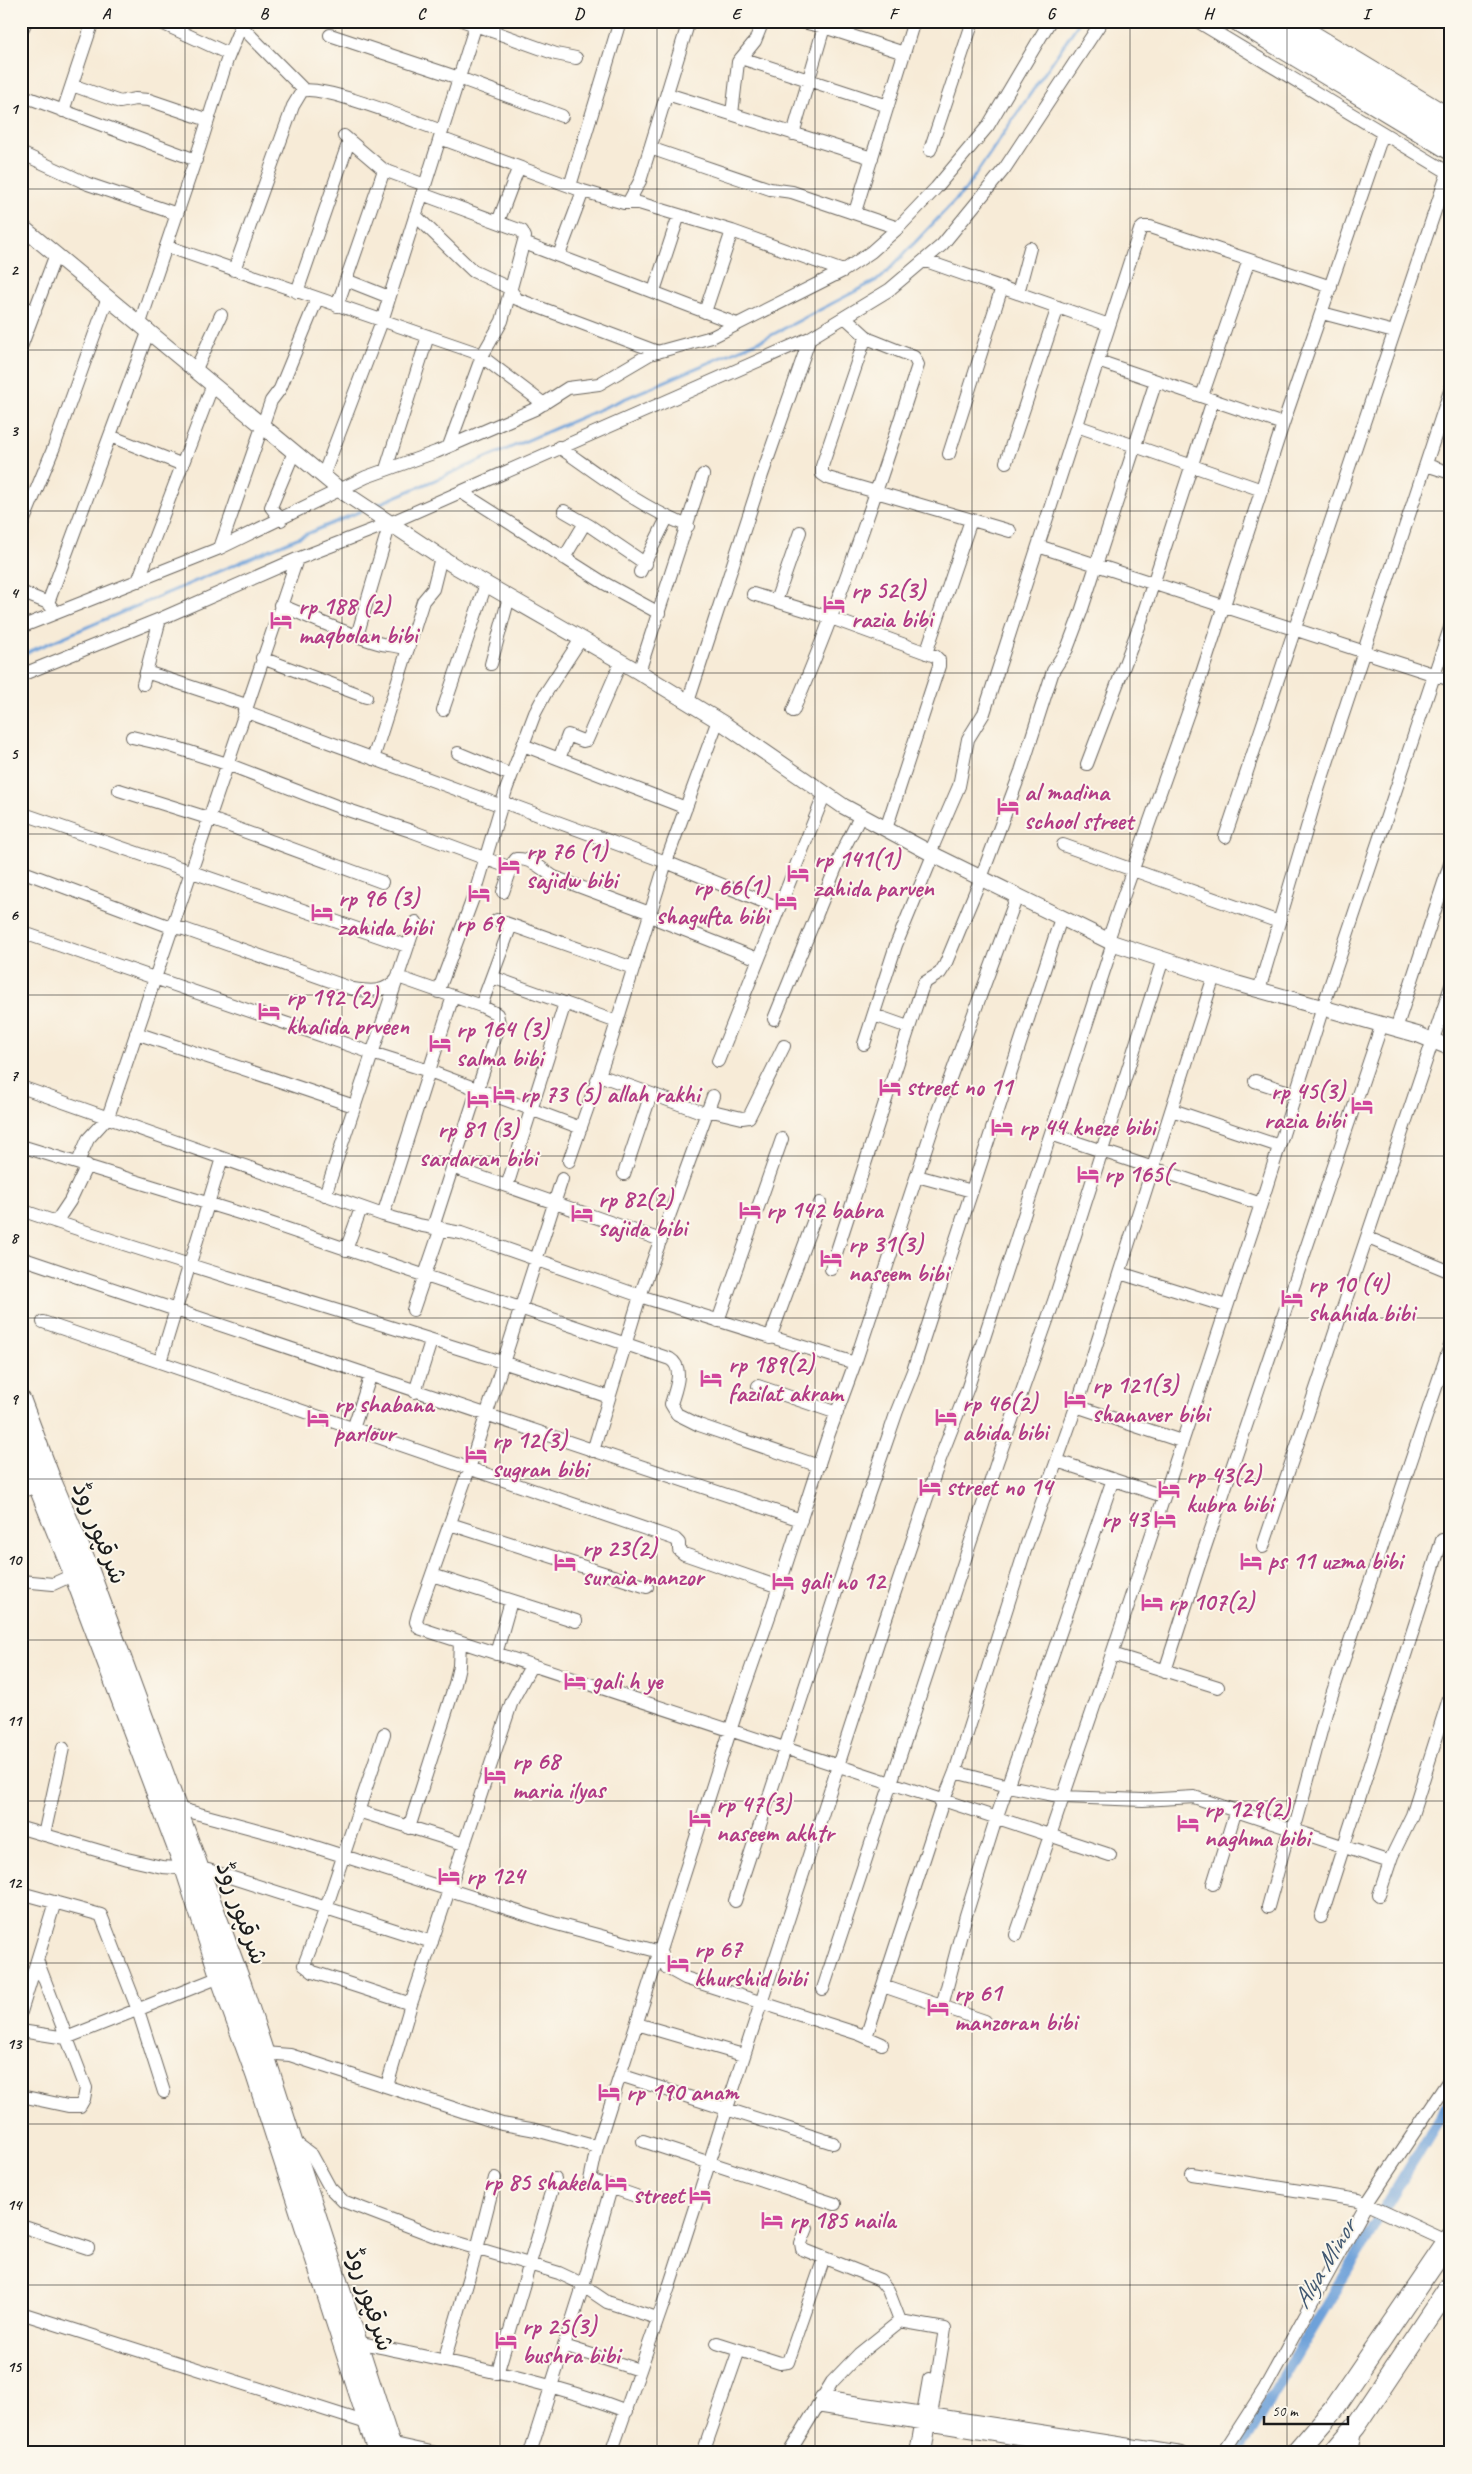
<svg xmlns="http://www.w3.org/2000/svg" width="1472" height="2474" font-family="Caveat,'Playpen Sans Arabic',sans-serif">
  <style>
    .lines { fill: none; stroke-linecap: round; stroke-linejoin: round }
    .stream { stroke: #6ea1d9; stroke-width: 3 }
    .canal { stroke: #6ea1d9; stroke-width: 11 }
    .minor-casing { stroke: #69645d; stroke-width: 14 }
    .tertiary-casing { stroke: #69645d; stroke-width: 17 }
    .primary-casing { stroke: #69645d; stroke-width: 21 }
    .trunk-casing { stroke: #69645d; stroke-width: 22 }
    .minor { stroke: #fff; stroke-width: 12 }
    .tertiary { stroke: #fff; stroke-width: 15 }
    .primary { stroke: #fff; stroke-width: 19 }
    .trunk { stroke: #fff; stroke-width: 20 }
    .grid { fill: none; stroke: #1c1c1c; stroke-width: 1; stroke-opacity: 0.55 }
    .labels { text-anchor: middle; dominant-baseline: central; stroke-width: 4; stroke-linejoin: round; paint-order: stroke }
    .hotel-label { font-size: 25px; font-weight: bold; fill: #b23c85; stroke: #fbf7ec; text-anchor: start }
    .street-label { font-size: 25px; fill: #1c1c1c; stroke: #fbf7ec }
    .water-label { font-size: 26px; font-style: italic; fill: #415871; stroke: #fbf7ec }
    .neatline { fill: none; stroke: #1c1c1c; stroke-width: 2 }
    .grid-label { font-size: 16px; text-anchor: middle; font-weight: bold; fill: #1c1c1c }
  </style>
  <rect width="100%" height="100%" fill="#fbf7ec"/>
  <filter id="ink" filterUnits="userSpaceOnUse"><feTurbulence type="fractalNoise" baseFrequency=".02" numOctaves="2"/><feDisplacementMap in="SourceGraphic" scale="10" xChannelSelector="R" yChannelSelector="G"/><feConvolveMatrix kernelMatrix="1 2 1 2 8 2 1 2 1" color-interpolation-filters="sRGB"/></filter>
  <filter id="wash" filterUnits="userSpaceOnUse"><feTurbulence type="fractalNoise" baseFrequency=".0096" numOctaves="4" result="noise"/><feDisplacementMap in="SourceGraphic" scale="20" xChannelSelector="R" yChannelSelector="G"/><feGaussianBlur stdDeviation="1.12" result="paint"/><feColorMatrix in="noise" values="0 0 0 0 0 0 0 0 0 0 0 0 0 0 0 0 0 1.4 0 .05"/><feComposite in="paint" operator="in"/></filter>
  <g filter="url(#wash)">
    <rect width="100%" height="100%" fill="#f7ebd7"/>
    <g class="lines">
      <path class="stream" d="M 374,506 L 764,339 L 881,278 L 965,190 L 1080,21
        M 21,655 L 361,511"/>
      <path class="canal" d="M 1237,2453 L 1451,2099"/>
    </g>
  </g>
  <g filter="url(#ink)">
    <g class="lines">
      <g class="minor-casing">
        <path id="minor" d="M 157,21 L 229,54
          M 236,21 L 304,90
          M 464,21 L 556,54 L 576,58
          M 798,21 L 824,27 L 904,53
          M 1197,21 L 1451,174
          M 1296,21 L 1451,115
          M 21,32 L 26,21
          M 330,35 L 459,78 L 562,116
          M 741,58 L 888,106
          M 72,85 L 120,102 L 135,99 L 149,100 L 208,120
          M 667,94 L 872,158
          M 21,95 L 196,160
          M 63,111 L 93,21
          M 732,114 L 738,62 L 755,41 L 763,21
          M 793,134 L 824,27
          M 344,136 L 384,170 L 425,185
          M 440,138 L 583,191 L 624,203 L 639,203 L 732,231 L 843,271
          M 650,148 L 770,189 L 792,192 L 898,228
          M 930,150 L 973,21
          M 21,153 L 88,184 L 177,214
          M 570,186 L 620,21
          M 422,194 L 522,231 L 525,237 L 502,321 L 482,356 L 449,446
          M 628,203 L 640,181 L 689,21
          M 855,212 L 914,21
          M 415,215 L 473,271 L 509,288 L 517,299 L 658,352
          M 498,222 L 518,169
          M 524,243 L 737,324
          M 166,246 L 477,353 L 544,404
          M 559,255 L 583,191
          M 926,261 L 1109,325
          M 234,270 L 293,106 L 302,91 C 322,84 418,123 442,131
          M 346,280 L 389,297
          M 654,291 L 679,215
          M 297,292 L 349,141
          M 1018,293 L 1030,248
          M 21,306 L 35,312
          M 337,306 L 384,170
          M 705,312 L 732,231
          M 1322,313 L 1394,332
          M 140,323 L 200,146 L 227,60 L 243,21
          M 866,336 L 822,466 L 822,474 L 828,478 L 1010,531
          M 21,347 L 56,254
          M 1098,361 L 1283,424
          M 196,369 L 221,315
          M 1202,396 L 1249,260
          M 1077,426 L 1262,490
          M 110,436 L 183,465
          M 559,447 C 601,476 640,507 688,526
          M 949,454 L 1002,287
          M 1006,462 L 1058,307
          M 1426,465 L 1451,473
          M 386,469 L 428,336
          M 323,476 L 382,321 L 477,21
          M 461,492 L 604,583 L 659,613
          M 564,511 L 590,526 L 646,564
          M 281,520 L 271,507 L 294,452
          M 21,527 L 54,447 L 108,297
          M 1038,546 L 1451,680
          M 220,548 L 271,401 L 280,389 L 317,299
          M 564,558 L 585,523
          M 640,572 L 667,518
          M 138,581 L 213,384
          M 21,592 L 48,603 L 53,609
          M 753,594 L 831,618 L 935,656 L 939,660 L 939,666 L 886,829
          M 776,601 L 800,532
          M 48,603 L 149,330
          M 280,605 C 312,618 344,633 378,643 C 388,646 398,645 408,649
          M 21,627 L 220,548 L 366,477 L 436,452 L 535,409 L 568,388 L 599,384 L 650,354 L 712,337 L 843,271 L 871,252 L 898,228 L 936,188 L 988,126 L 1050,21
          M 357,636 L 390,523
          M 926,653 L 971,520
          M 262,658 L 366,697
          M 491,664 L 509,597
          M 146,672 L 246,705
          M 639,672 L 703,475
          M 21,675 L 160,619 L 297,559 L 390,523 L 810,338 L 889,290 L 942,245 L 1005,168 L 1102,21
          M 143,684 L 160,619
          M 688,702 L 762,475 L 810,338
          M 443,710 L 486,584
          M 244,711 L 502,806
          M 793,711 C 842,598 880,482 918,365 L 914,357 L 869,339 L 846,318
          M 132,737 L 171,746 L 227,764 L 339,807 L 411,831 L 511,868
          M 523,745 L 686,808
          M 458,753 L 511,775
          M 373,759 L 423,601 L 433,589 L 441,557
          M 559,759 L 568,735 L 583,741 L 587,740 L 621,662
          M 1087,764 L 1140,624 L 1213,400
          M 119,790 L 208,818 L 382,882
          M 503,802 L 666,862 L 779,908
          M 21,813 L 407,946
          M 1225,837 L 1448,172
          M 1063,845 L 1279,922
          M 930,853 L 959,786 L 968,739 L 984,713 L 1140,230 L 1143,227 L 1150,227 L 1331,287
          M 21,871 L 171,927 L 184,929 L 353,989 C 372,992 386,993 398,977 L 481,1006 L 497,1014 L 499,1023 L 433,1227
          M 503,892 L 513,863 L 516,859 C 533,858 541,869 554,877 L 650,913 L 659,920 L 758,959
          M 497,920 L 633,968
          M 21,932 L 372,1053 L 429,1071 L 581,1128
          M 1108,940 L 1201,676 L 1283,424 L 1383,133
          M 492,977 L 617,1022
          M 1259,990 L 1319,787 L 1451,388
          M 438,992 L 476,890 L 506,790 L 535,713 L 545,694 L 581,639
          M 481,1006 L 511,925
          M 874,1015 L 908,1027
          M 774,1019 L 843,850 L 861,815
          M 1396,1029 L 1451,861
          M 136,1033 L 354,1106
          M 864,1044 L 896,945 L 933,855
          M 718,1061 L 825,793
          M 599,1075 L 707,1114
          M 1255,1081 L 1295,1094
          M 21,1087 L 383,1215 L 418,1225 L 461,1233 L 646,1298 L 855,1363
          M 708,1110 L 742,1118 L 749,1117 L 784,1046
          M 1172,1110 L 1279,1146
          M 1051,1134 L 1261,1204
          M 21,1146 L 249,1216 L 670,1359 C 685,1368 675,1390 671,1404 L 677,1414 L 699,1425 L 819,1466
          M 569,1161 L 612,1038 L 666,862 L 718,720
          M 78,1162 L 88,1139 L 108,1117 L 297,559
          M 452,1167 L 661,1240
          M 624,1174 L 651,1094
          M 917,1176 L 972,1191
          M 562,1179 L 469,1469 L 418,1614 L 416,1622 L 419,1628 L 1110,1855
          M 507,1186 L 565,1003
          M 325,1195 L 416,922
          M 21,1210 C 216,1277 414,1331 609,1397
          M 383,1215 L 453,996
          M 56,1222 L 70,1201 L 87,1165
          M 1368,1238 L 1451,1272
          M 346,1250 L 361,1208
          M 21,1258 L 801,1520
          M 831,1269 L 921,991 L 924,983 L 940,973 L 945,965 L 981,878 L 1021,771 L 1053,671 L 1067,649 L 1081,612 L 1156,381
          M 1120,1273 L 1226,1306
          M 413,1310 L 441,1228
          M 718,1321 L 782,1139
          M 43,1322 L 675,1539 L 679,1543 L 679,1550 L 684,1554 L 779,1587
          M 770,1338 L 820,1203
          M 160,1362 L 222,1158
          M 758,1386 L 837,1413
          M 415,1392 L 431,1341
          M 1076,1406 L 1181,1441
          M 353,1429 L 370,1377
          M 593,1451 L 640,1296 L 713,1096
          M 1057,1461 L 1163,1496
          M 21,1492 L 39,1485
          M 450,1524 L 647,1587
          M 1263,1547 L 1451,986
          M 432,1575 L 576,1621
          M 21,1581 L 53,1584 L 81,1571
          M 496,1654 L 511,1601
          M 1112,1654 L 1218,1687
          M 1165,1671 L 1199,1565 L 1382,1024
          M 384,1734 L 326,1908 L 304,1965 L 313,1972 L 411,2004
          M 955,1772 L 1008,1786 L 1063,1797 L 1143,1800 L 1194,1797 L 1390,1862
          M 177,1808 L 284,1837 L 553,1923 L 660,1952 L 667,1968 L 685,1978 L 859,2034 L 882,2044
          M 358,1811 L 464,1844
          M 21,1828 L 127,1859 L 162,1867 L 208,1870 L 432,1942
          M 409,1828 L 455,1684 L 459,1666 L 460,1642
          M 44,1835 L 63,1748
          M 1213,1884 L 1236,1810
          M 21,1893 L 101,1915 L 138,2010 L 164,2092
          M 1379,1895 L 1392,1856 L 1412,1815 L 1451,1692
          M 735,1901 L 862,1513 L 897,1411 L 913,1371 L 1061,918
          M 1268,1907 L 1287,1838 L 1297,1820 L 1327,1709 L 1451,1343
          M 1321,1917 L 1442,1540
          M 1016,1935 L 1114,1648 L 1261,1204 L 1323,1007 L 1451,625
          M 883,1986 L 985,2021
          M 823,1989 L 997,1462 L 1055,1298 L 1163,959
          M 942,2006 L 966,1915 L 995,1822 L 1113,1479
          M 21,2012 L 55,1902
          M 637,2024 L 743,2055
          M 21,2031 L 66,2038 L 220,1977
          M 866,2037 L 941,1807 L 955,1772 L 1027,1544 L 1081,1393 L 1214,976
          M 264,2053 L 290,2055 L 502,2124 L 536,2130 L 597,2147
          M 620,2075 L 833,2143
          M 387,2086 L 411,2004 L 512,1701 L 531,1666
          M 21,2096 L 68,2106 L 80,2106 L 84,2099 L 86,2088 L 37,1960
          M 292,2140 L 312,2155 L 330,2188 L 343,2201 L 432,2235 L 559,2273 L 576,2281 L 607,2302 L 657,2318
          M 643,2141 L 835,2204
          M 1192,2174 L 1358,2200 L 1451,2243
          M 636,2196 L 590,2180 L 597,2147 L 741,1697 L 771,1611 L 827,1439 L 855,1363 L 938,1111 L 1017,896
          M 21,2226 L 88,2248
          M 807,2228 L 801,2243 L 802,2249 L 880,2280 L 888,2290 L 900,2321
          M 21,2313 L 367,2423
          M 357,2342 C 448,2362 540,2378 627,2411
          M 717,2343 L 780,2363 L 788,2362 L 824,2258
          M 564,2346 L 639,2370
          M 444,2361 L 477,2249 L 495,2178
          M 497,2374 L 555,2179
          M 821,2397 L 1182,2453
          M 817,2406 L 1103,2453
          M 390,2443 L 436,2453
          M 530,2453 L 583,2286 L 611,2188
          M 611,2453 L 669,2287 L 884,1624 L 940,1459 L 967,1390 L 1113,943
          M 703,2453 L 739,2350
          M 789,2453 L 832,2382 L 859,2354 L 900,2321 L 945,2329 L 925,2453
          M 916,2453 L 929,2379
          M 1223,2453 L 1265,2388 L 1367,2203 L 1451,2077
          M 1351,2453 L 1355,2431"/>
      </g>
      <g class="tertiary-casing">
        <path id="tertiary" d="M 21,226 L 340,490 L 453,565 L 639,672 L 724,724 L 843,806 L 940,858 L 1113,943 L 1238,984 L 1419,1035 L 1451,1048"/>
      </g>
      <g class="primary-casing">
        <path id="primary" d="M 21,1400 L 50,1477 L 88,1567 L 242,1985 L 393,2453
          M 21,1444 L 74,1575 L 185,1869 L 220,1977 L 256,2076 L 378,2453"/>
      </g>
      <g class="trunk-casing">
        <path id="trunk" d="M 1238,21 L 1451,150
          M 1267,21 L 1451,133
          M 1296,2453 L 1333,2410 L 1451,2237
          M 1333,2453 L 1356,2426 L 1451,2284"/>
      </g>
      <use href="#minor" class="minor"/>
      <use href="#tertiary" class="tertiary"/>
      <use href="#primary" class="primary"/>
      <use href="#trunk" class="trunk"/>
    </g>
  </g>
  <path class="grid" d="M 185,21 L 185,2453M 342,21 L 342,2453M 500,21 L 500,2453M 657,21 L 657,2453M 815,21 L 815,2453M 972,21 L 972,2453M 1130,21 L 1130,2453M 1287,21 L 1287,2453M 21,189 L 1451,189M 21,350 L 1451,350M 21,511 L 1451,511M 21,673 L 1451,673M 21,834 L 1451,834M 21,995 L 1451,995M 21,1156 L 1451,1156M 21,1318 L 1451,1318M 21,1479 L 1451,1479M 21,1640 L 1451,1640M 21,1801 L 1451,1801M 21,1963 L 1451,1963M 21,2124 L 1451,2124M 21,2285 L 1451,2285"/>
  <defs>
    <g id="hotel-bare" transform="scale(1.725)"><path d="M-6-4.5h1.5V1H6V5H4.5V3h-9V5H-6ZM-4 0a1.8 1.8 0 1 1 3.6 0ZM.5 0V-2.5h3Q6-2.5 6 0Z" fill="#d1479c" stroke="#fbf7ec" stroke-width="2.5" paint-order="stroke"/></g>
  </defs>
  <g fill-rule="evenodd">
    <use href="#hotel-bare" x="834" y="604"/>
    <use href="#hotel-bare" x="281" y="620"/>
    <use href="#hotel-bare" x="1008" y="806"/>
    <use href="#hotel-bare" x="509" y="865"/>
    <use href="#hotel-bare" x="798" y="873"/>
    <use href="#hotel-bare" x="479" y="893"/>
    <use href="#hotel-bare" x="786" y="901"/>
    <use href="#hotel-bare" x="322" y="912"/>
    <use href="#hotel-bare" x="269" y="1011"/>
    <use href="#hotel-bare" x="440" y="1043"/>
    <use href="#hotel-bare" x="890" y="1087"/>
    <use href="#hotel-bare" x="504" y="1094"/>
    <use href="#hotel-bare" x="478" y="1099"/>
    <use href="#hotel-bare" x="1362" y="1105"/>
    <use href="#hotel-bare" x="1002" y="1127"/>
    <use href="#hotel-bare" x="1088" y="1174"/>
    <use href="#hotel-bare" x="750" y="1210"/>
    <use href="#hotel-bare" x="582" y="1213"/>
    <use href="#hotel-bare" x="831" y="1258"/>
    <use href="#hotel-bare" x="1292" y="1298"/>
    <use href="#hotel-bare" x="711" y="1378"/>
    <use href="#hotel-bare" x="1075" y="1399"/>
    <use href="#hotel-bare" x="946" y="1417"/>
    <use href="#hotel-bare" x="318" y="1418"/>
    <use href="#hotel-bare" x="476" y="1454"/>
    <use href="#hotel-bare" x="930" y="1487"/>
    <use href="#hotel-bare" x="1169" y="1489"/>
    <use href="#hotel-bare" x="1165" y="1519"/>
    <use href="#hotel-bare" x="1251" y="1561"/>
    <use href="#hotel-bare" x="565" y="1562"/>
    <use href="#hotel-bare" x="783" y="1581"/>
    <use href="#hotel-bare" x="1152" y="1602"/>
    <use href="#hotel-bare" x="575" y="1681"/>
    <use href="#hotel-bare" x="495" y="1775"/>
    <use href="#hotel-bare" x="700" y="1818"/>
    <use href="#hotel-bare" x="1188" y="1823"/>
    <use href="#hotel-bare" x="449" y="1876"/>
    <use href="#hotel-bare" x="678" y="1963"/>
    <use href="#hotel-bare" x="938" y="2007"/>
    <use href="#hotel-bare" x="609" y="2092"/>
    <use href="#hotel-bare" x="616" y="2182"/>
    <use href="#hotel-bare" x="700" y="2195"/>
    <use href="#hotel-bare" x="772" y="2220"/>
    <use href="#hotel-bare" x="506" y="2340"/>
  </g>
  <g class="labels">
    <g class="hotel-label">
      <text x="851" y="590">rp 52(3)<tspan x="851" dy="29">razia bibi</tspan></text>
      <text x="298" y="606">rp 188 (2)<tspan x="298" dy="29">maqbolan bibi</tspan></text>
      <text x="1024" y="792">al madina<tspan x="1024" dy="29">school street</tspan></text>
      <text x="526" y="851">rp 76 (1)<tspan x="526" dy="29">sajidw bibi</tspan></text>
      <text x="814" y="859">rp 141(1)<tspan x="814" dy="29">zahida parven</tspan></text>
      <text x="769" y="887" text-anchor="end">rp 66(1)<tspan x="769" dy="29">shagufta bibi</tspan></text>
      <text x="338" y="898">rp 96 (3)<tspan x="338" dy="29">zahida bibi</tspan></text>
      <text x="479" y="923" text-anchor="middle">rp 69</text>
      <text x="286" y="997">rp 192 (2)<tspan x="286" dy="29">khalida prveen</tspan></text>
      <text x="456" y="1029">rp 164 (3)<tspan x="456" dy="29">salma bibi</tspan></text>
      <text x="906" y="1087">street no 11</text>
      <text x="1345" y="1091" text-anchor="end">rp 45(3)<tspan x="1345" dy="29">razia bibi</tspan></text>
      <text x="520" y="1094">rp 73 (5) allah rakhi</text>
      <text x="1019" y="1127">rp 44 kneze bibi</text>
      <text x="478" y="1129" text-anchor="middle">rp 81 (3)<tspan x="478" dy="29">sardaran bibi</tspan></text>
      <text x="1104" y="1174">rp 165(</text>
      <text x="598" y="1199">rp 82(2)<tspan x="598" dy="29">sajida bibi</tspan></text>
      <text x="766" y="1210">rp 142 babra</text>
      <text x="848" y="1244">rp 31(3)<tspan x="848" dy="29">naseem bibi</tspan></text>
      <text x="1308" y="1284">rp 10 (4)<tspan x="1308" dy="29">shahida bibi</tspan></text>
      <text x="728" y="1364">rp 189(2)<tspan x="728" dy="29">fazilat akram</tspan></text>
      <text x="1092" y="1385">rp 121(3)<tspan x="1092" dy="29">shanaver bibi</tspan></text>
      <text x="962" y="1403">rp 46(2)<tspan x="962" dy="29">abida bibi</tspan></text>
      <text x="334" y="1404">rp shabana<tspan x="334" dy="29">parlour</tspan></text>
      <text x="492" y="1440">rp 12(3)<tspan x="492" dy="29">sugran bibi</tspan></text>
      <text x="1186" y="1475">rp 43(2)<tspan x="1186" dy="29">kubra bibi</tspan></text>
      <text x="946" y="1487">street no 14</text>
      <text x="1148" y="1519" text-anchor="end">rp 43</text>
      <text x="582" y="1548">rp 23(2)<tspan x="582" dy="29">suraia manzor</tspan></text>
      <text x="1268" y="1561">ps 11 uzma bibi</text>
      <text x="800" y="1581">gali no 12</text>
      <text x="1168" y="1602">rp 107(2)</text>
      <text x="592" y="1681">gali h ye</text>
      <text x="512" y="1761">rp 68<tspan x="512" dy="29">maria ilyas</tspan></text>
      <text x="716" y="1804">rp 47(3)<tspan x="716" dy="29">naseem akhtr</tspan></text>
      <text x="1204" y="1809">rp 129(2)<tspan x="1204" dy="29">naghma bibi</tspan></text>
      <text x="466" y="1876">rp 124</text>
      <text x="694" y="1949">rp 67<tspan x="694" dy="29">khurshid bibi</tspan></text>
      <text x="954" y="1993">rp 61<tspan x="954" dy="29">manzoran bibi</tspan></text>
      <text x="626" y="2092">rp 190 anam</text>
      <text x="600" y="2182" text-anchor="end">rp 85 shakela</text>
      <text x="684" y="2195" text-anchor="end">street</text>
      <text x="789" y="2220">rp 185 naila</text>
      <text x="522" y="2326">rp 25(3)<tspan x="522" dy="29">bushra bibi</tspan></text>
    </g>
    <g class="street-label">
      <text transform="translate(100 1533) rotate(68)">شرقپور روڈ</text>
      <text transform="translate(242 1913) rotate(70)">شرقپور روڈ</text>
      <text transform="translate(370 2299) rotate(72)">شرقپور روڈ</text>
    </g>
    <g class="water-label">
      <text transform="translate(1324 2264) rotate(-59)">Alya Minor</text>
    </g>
  </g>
  <rect width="1472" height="2474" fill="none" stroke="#fbf7ec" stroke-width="55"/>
  <path d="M1264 2416v8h84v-8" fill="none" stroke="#1c1c1c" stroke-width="2.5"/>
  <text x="1272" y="2416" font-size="15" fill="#1c1c1c" stroke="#fbf7ec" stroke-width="4" paint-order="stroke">50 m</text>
  <rect x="28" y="28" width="1416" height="2418" class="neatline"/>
  <g class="grid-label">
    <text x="106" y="19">A</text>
    <text x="264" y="19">B</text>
    <text x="421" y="19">C</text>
    <text x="579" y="19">D</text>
    <text x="736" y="19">E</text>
    <text x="893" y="19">F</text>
    <text x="1051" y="19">G</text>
    <text x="1208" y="19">H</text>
    <text x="1366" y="19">I</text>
    <text x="14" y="114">1</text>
    <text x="14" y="275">2</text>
    <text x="14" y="436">3</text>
    <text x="14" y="598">4</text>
    <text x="14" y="759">5</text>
    <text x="14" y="920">6</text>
    <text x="14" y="1081">7</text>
    <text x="14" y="1243">8</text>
    <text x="14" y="1404">9</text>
    <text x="14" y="1565">10</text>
    <text x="14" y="1726">11</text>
    <text x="14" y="1888">12</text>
    <text x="14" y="2049">13</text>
    <text x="14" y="2210">14</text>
    <text x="14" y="2372">15</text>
  </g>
</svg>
